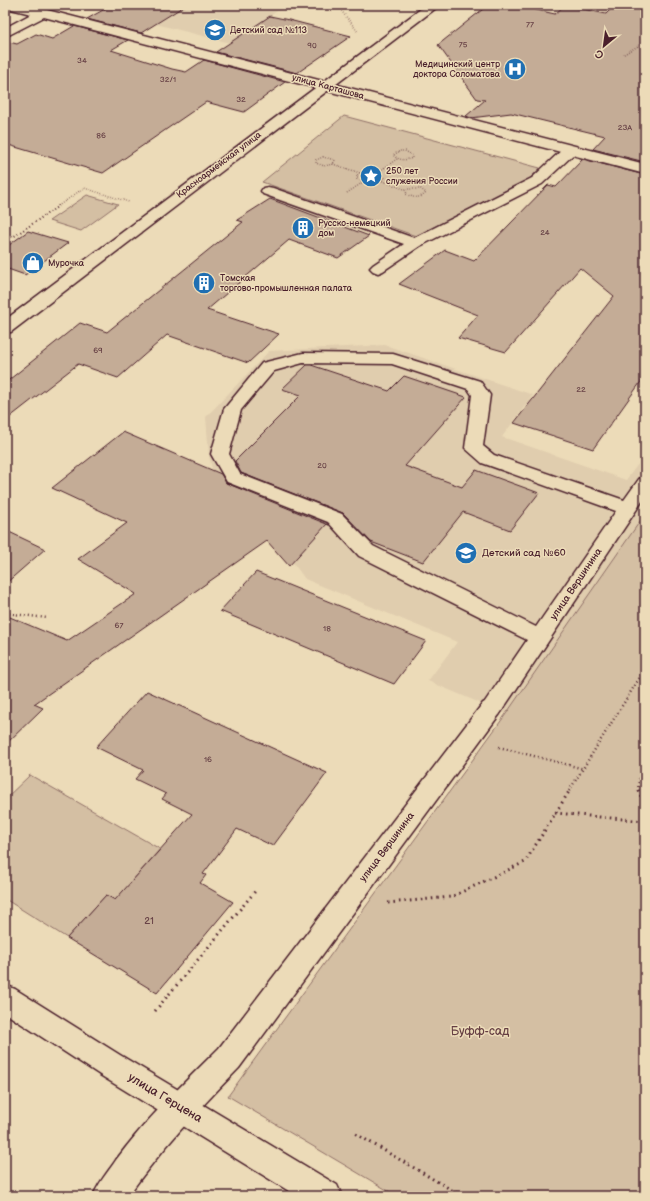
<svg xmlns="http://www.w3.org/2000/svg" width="650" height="1201" font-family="'Balsamiq Sans',sans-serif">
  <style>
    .built { fill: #e0cdae }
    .green { fill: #d4bfa3; stroke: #8f6f67 }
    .building { fill: #c4ac96; stroke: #4a1f2b }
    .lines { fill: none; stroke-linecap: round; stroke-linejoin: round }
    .service-casing { stroke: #4a1f2b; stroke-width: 3 }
    .minor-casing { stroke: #4a1f2b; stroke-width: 3 }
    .tertiary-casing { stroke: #4a1f2b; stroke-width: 3 }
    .secondary-casing { stroke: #4a1f2b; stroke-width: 3 }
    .path-far3 { stroke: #4a1f2b; stroke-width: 1.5; stroke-dasharray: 0.5 2; stroke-linecap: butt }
    .path-far2 { stroke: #4a1f2b; stroke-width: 2; stroke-dasharray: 1 2.5; stroke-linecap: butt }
    .path-far1 { stroke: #4a1f2b; stroke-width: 2.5; stroke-dasharray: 1 3; stroke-linecap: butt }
    .path { stroke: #4a1f2b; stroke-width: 3; stroke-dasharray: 1.5 4; stroke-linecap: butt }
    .service { fill: #ecdbb8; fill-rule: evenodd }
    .minor { fill: #ecdbb8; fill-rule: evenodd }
    .tertiary { fill: #ecdbb8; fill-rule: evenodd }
    .secondary { fill: #ecdbb8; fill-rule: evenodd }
    .labels { text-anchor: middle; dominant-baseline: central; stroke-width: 3; stroke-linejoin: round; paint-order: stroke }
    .number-label { font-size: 8px; fill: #684246 }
    .far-poi-label { font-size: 9px; fill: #4a1f2b; stroke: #ecdbb8; text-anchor: start }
    .far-street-label { font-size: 9px; fill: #4a1f2b; stroke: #ecdbb8 }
    .poi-label { font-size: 10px; fill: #4a1f2b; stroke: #ecdbb8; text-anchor: start }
    .street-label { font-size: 10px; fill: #4a1f2b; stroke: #ecdbb8 }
    .near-number-label { font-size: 10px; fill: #684246 }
    .near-park-label { font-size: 12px; fill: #663f43; stroke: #ecdbb8 }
    .near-street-label { font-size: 12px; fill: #4a1f2b; stroke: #ecdbb8 }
  </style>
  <rect width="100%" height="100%" fill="#ecdbb8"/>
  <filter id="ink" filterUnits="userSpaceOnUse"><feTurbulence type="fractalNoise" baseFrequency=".025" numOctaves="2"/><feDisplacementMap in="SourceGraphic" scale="8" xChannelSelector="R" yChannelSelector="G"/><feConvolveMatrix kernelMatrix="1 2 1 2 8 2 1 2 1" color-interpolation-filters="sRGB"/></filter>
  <g filter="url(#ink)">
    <path class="built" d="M 82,5 L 286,5 L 230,43 Z
      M 385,345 L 533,395 L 502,437 L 626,480 L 645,455 L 645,646 L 506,714 L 428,681 L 457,642 L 305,579 L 267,527 L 221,504 L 209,456 L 206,417 L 269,351 Z"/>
    <path class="green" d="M 344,116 L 540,168 L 529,179 L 416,236 L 262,182 Z
      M 87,195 L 118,204 L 81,231 L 49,221 Z
      M 645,514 L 645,1196 L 397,1196 L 228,1096 L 506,714 Z
      M 30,775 L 160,849 L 131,882 L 124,905 L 106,895 L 67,938 L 5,899 L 5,799 Z"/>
    <path class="building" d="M 112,5 L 186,5 L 141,33 L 87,19 Z
      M 488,5 L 514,5 L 555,14 L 565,5 L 606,14 L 615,5 L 645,5 L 645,162 L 593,149 L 605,136 L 511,113 L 471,118 L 466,116 L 485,100 L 477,99 L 438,45 Z
      M 270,16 L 289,20 L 351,36 L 297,73 L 216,52 Z
      M 74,26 L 128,40 L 111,50 L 172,69 L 186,72 L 204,60 L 285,82 L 244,112 L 206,102 L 103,173 L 5,144 L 5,41 L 17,44 L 36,34 L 52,39 Z
      M 583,159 L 645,175 L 645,376 L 593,449 L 514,423 L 614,296 L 580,268 L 506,352 L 458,338 L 478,315 L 399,284 L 445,250 L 474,261 L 548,185 L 556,187 Z
      M 270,199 L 369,236 L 338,258 L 289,240 L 207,310 L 279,334 L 248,363 L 167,335 L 118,378 L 78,364 L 5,421 L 5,383 L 80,323 L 107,332 L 243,222 L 237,220 Z
      M 28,231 L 68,243 L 25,275 L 5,268 L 5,248 Z
      M 307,365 L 311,365 L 389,391 L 404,376 L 466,397 L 405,466 L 462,487 L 476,470 L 539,493 L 510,530 L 463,512 L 423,562 L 371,542 L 343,513 L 241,473 L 235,461 L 301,395 L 282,389 Z
      M 123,432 L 221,474 L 226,483 L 329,525 L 327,524 L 289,566 L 267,541 L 34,704 L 43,708 L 5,745 L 5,615 L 67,641 L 136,594 L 78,559 L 127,523 L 52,488 Z
      M 5,530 L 45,549 L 5,584 Z
      M 256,572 L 426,641 L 394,684 L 220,611 Z
      M 147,691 L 327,773 L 273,846 L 237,829 L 203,874 L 206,875 L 200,883 L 233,902 L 157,993 L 67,938 L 106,895 L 115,900 L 192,814 L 162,799 L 166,794 L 135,779 L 143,770 L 96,747 Z"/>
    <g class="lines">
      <g class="service-casing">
        <path id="service" d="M 570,146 L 575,147 L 577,150 L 575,153 L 542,184 L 420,246 L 383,271 L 378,273 L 373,271 L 370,268 L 373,265 L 404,244 L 263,194 L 261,191 L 263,188 L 268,187 L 273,188 L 414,238 L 532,178 L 565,147 Z
          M 303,353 L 393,354 L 480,381 L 490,395 L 483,446 L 494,455 L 624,500 L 639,479 L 645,477 L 645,497 L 499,715 L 491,717 L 483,715 L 480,709 L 527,640 L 359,556 L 328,522 L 227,482 L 211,454 L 224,409 L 262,363 ZM 303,363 L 392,364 L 468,389 L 472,395 L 465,448 L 482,463 L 616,511 L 536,627 L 373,546 L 342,514 L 240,474 L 229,454 L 241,410 L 274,371 Z"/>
      </g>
      <g class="minor-casing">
        <path id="minor" d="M 5,5 L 26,5 L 47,10 L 645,164 L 645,174 L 44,17 L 5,37 L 5,28 L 31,14 L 7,8 Z
          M 491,700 L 499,703 L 503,709 L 499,715 L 239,1068 C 199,1109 161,1149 128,1196 L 93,1196 C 99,1182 108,1172 116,1160 C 146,1119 183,1084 219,1048 L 483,703 Z"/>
      </g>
      <g class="tertiary-casing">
        <path id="tertiary" d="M 5,985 L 15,989 L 120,1055 L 337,1185 L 342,1196 L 297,1196 L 100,1075 L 5,1013 Z"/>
      </g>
      <g class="secondary-casing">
        <path id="secondary" d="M 426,5 L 440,5 L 11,332 L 5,333 L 5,320 Z"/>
      </g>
      <path class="path-far3" d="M 337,5 L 358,32
        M 638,46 L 645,48
        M 624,54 L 638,46 L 645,39
        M 400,151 L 405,151 L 412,155 L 412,158 C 405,161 398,160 393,155 Z
        M 323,157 L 335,160 L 333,164 L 324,166 L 316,163 L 316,160 Z
        M 333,164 L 360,173
        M 366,171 L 380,173 L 384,178 C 376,187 366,185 357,179 L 357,175 Z
        M 378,172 L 397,159
        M 382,181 L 404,189 L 421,189 L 426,193 C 420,199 413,198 406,194 L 407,190
        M 347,193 L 362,183
        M 58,206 L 84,188 L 129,202"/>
      <path class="path-far2" d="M 5,234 L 13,237 L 60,205"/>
      <path class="path-far1" d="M 5,613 L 47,618
        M 499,747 L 584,769
        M 569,791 L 645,669
        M 638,791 L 639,779 L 645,771"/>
      <path class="path" d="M 638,790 L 645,804
        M 555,813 L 645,821
        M 388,903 L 451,897 L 525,862 L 570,790
        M 155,1011 L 257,889
        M 356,1134 L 462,1196"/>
      <use href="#service" class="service"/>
      <use href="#minor" class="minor"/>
      <use href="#tertiary" class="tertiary"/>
      <use href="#secondary" class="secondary"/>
    </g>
  </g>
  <defs>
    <g id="school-disc" transform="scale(1.15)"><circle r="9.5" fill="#1f6fb2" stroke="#ecdbb8"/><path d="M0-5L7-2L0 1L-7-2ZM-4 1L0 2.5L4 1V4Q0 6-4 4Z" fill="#fff"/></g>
    <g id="hospital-disc" transform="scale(1.15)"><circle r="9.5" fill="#1f6fb2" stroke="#ecdbb8"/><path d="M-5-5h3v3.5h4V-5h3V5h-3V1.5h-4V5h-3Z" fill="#fff"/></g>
    <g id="sight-disc" transform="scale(1.15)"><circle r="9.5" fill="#1f6fb2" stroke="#ecdbb8"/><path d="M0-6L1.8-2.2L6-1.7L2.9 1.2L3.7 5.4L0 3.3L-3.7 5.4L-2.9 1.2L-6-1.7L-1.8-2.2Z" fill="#fff"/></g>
    <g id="building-disc" transform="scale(1.15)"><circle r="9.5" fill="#1f6fb2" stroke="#ecdbb8"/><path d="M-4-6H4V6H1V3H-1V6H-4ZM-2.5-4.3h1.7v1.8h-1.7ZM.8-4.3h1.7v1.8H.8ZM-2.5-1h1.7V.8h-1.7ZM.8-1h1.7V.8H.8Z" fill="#fff"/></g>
    <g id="shop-disc" transform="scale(1.15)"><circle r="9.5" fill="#1f6fb2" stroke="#ecdbb8"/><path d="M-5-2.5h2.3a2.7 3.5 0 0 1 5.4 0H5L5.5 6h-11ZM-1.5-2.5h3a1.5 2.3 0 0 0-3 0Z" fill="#fff"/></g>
  </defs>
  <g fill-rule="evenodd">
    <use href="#school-disc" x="215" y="30"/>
    <use href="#hospital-disc" x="515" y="69"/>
    <use href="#sight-disc" x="371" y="176"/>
    <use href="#building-disc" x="303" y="228"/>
    <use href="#shop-disc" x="33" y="263"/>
    <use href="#building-disc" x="204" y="283"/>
    <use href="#school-disc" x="466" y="553"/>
  </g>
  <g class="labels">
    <g class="number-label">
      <text x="530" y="24">77</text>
      <text x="463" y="44">75</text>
      <text x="312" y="45">90</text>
      <text x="82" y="60">34</text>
      <text x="168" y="79">32/1</text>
      <text x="241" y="99">32</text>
      <text x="625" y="127">23А</text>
      <text x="101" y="135">86</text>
      <text x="545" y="232">24</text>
      <text x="98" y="350">69</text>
      <text x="581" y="389">22</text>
      <text x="322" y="465">20</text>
      <text x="119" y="625">67</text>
      <text x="327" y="628">18</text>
      <text x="208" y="759">16</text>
    </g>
    <g class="far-poi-label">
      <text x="230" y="30">Детский сад №113</text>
      <text x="500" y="64" text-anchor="end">Медицинский центр<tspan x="500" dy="10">доктора Соломатова</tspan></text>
      <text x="386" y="171">250 лет<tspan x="386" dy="10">служения России</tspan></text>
      <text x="318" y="223">Русско-немецкий<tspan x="318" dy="10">дом</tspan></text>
      <text x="48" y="263">Мурочка</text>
      <text x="220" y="278">Томская<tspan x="220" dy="10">торгово-промышленная палата</tspan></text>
    </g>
    <g class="far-street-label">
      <text transform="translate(328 87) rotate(15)">улица Карташова</text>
      <text transform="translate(219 165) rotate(-37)">Красноармейская улица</text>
    </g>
    <g class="poi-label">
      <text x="482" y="553">Детский сад №60</text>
    </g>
    <g class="street-label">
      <text transform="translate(576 584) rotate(-56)">улица Вершинина</text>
      <text transform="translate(387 847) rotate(-53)">улица Вершинина</text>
    </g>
    <g class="near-number-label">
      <text x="149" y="921">21</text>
    </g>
    <g class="near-park-label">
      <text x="480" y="1031">Буфф-сад</text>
    </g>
    <g class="near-street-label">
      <text transform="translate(165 1098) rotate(31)">улица Герцена</text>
    </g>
  </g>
  <rect width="650" height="1201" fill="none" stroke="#ecdbb8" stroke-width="20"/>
  <rect x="10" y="10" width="630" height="1181" fill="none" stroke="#4a1f2b" stroke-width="1.5" filter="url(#ink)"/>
  <g transform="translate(604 46) rotate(209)" stroke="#ecdbb8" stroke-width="3" paint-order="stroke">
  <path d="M0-3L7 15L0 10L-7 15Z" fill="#4a1f2b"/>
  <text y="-6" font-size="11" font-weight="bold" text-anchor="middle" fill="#4a1f2b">С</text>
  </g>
</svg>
